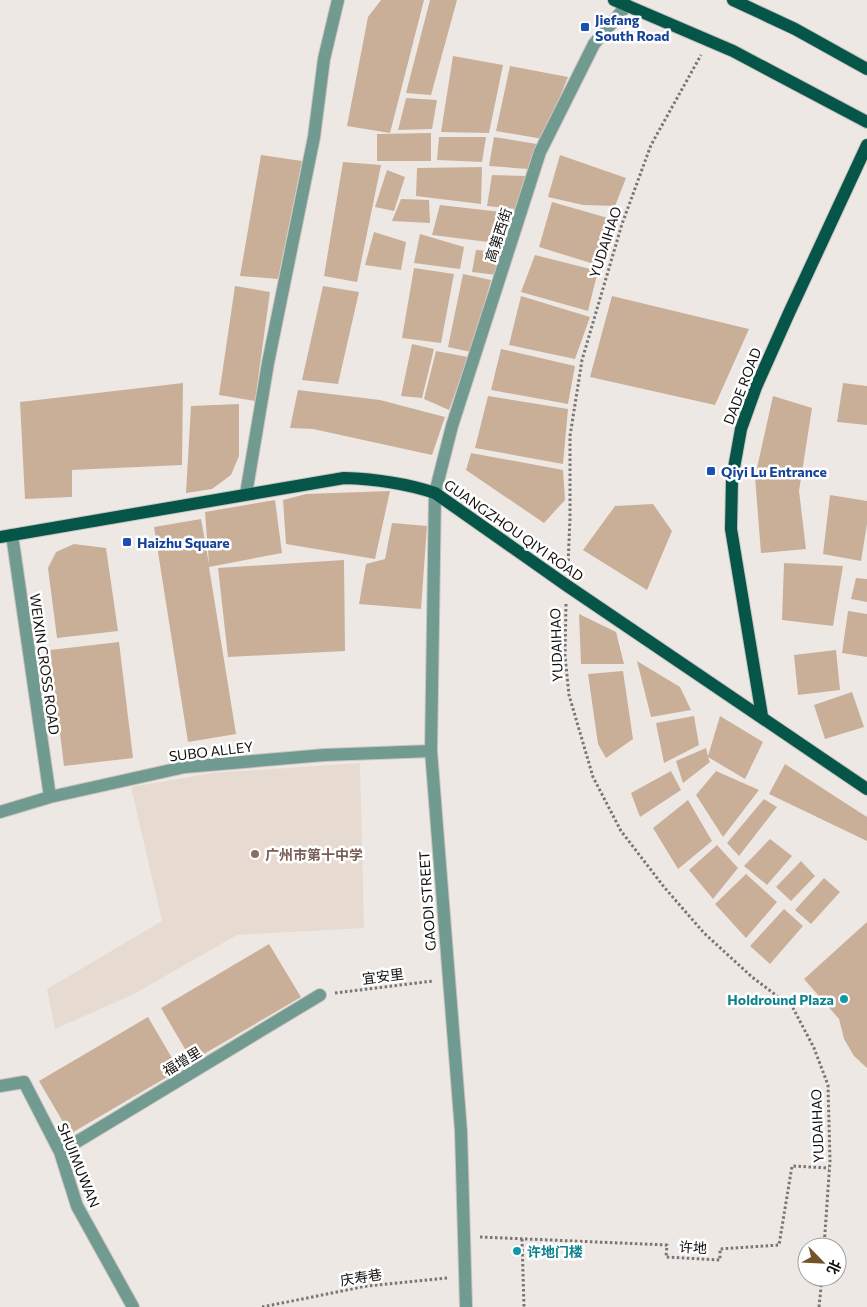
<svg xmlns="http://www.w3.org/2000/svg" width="867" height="1307" font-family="Commissioner,'Noto Sans SC',sans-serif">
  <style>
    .built { fill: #e7dbd1 }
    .building { fill: #caaf98 }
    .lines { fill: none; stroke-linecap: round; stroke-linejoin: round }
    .minor-casing { stroke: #cbc5c2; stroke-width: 14 }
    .major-casing { stroke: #cbc5c2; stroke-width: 14 }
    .path { stroke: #797572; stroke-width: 3; stroke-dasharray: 2.5 2.5; stroke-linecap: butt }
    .minor { stroke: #719a90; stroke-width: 12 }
    .major { stroke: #065549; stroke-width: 12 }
    .transit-dot { fill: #1a4fb4; stroke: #fff; stroke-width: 2 }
    .education-dot { fill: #8d6e63; stroke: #fff; stroke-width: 2 }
    .culture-dot { fill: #0f9aa8; stroke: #fff; stroke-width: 2 }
    .labels { text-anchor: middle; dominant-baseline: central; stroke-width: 5; stroke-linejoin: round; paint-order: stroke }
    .transit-label { font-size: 14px; font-weight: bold; fill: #164399; stroke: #fff; text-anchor: start }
    .street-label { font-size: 14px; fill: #12100f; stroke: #fff }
    .education-label { font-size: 14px; font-weight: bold; fill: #785e54; stroke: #fff; text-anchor: start }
    .culture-label { font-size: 14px; font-weight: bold; fill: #0d838f; stroke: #fff; text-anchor: end }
  </style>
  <rect width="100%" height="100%" fill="#eee8e4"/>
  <path class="built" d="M 360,763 L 364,928 L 237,935 L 134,994 L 55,1029 L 47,989 L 162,921 L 131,787 L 213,773 Z"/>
  <path class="building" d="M 381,0 L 424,0 L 390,133 L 347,126 L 368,17 Z
    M 430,0 L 457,0 L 431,95 L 406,93 Z
    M 453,56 L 503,65 L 489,133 L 441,132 Z
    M 510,66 L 568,77 L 543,139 L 496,131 Z
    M 406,98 L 437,100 L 432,129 L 398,130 Z
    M 431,133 L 431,161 L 377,161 L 377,134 Z
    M 439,137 L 486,137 L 482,162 L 437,160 Z
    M 494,137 L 537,144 L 528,169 L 489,166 Z
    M 261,155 L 302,161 L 278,279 L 240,276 Z
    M 560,155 L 626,178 L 615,206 L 583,205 L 548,197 Z
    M 343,162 L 381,165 L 357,282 L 324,276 Z
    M 482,167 L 481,204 L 416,196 L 417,168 Z
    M 387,170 L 405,177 L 394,211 L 375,207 Z
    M 492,175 L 526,176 L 516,209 L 487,206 Z
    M 401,199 L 429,200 L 430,223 L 392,221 Z
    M 552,202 L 608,218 L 594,264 L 539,247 Z
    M 440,205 L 511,213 L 504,244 L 432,235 Z
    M 374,232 L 406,242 L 401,270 L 365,265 Z
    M 420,234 L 464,247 L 460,269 L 414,263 Z
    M 476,250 L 503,252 L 496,275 L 472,272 Z
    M 535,255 L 598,271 L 588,311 L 521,292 Z
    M 414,268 L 454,274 L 441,343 L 402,338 Z
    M 463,274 L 491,280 L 471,352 L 448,347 Z
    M 235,286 L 270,292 L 255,401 L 219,395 Z
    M 323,286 L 359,292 L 338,384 L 302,380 Z
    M 521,296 L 590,317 L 575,359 L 509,345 Z
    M 612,296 L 749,329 L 715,405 L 590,377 Z
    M 412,344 L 434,349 L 422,398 L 401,396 Z
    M 501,349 L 575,366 L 568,404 L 491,390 Z
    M 436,351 L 468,357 L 449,410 L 424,399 Z
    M 183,383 L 182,465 L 72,470 L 72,497 L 25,499 L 20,402 Z
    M 843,383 L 867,386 L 867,425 L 837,422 Z
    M 298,390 L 380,400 L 445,417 L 432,455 L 313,429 L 290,428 Z
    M 488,396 L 568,409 L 563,464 L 475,448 Z
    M 773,396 L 812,408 L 799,491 L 806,549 L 761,553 L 755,477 Z
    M 239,404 L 239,456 L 231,475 L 212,489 L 186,493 L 191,406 Z
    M 471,453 L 563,470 L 565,500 L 544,523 L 466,470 Z
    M 390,491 L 375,559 L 286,544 L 283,500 L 306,494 Z
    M 830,495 L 867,501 L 867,524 L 861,561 L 823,554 Z
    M 275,500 L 282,553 L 209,567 L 236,734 L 188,742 L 154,527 L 201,519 L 209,564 L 205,512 Z
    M 653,504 L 672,531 L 647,590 L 583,550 L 615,506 Z
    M 392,523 L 427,526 L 421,609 L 359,604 L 366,564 L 385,559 Z
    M 74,544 L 106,548 L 118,631 L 57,638 L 48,568 L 56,552 Z
    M 344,560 L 345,651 L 228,657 L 218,568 Z
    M 784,563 L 843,566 L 833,626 L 782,620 Z
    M 856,578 L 867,579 L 867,602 L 851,599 Z
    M 848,611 L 867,614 L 867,657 L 842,653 Z
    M 579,614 L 616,632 L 624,664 L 581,664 Z
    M 119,642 L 133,758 L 64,766 L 50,650 Z
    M 836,650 L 840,690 L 798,695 L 794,655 Z
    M 637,661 L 680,687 L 691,710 L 651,717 Z
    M 623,671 L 633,739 L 606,758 L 598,744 L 588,674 Z
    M 852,692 L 864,727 L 825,739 L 814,705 Z
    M 694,716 L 699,745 L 664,763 L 656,723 Z
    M 720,716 L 763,742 L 745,779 L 708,757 L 710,762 L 683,783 L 676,761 L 706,748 L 708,756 Z
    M 785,764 L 867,817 L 867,841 L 769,794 Z
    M 671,771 L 681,790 L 640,817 L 631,793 Z
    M 716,771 L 759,790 L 723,837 L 696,795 Z
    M 764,799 L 777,807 L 739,856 L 727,843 Z
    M 688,800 L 712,841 L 678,869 L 653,828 Z
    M 770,839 L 792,856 L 767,885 L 744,866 Z
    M 717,845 L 738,868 L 713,899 L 689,870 Z
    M 801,861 L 815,876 L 791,901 L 776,887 Z
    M 746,874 L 777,902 L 746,938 L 715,904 Z
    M 824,878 L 840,892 L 811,924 L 795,910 Z
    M 784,909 L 803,926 L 770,964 L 750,946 Z
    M 867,922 L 867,1068 L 854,1056 L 844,1039 L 839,1019 L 804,979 Z
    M 269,944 L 301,997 L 192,1061 L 161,1008 Z
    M 148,1017 L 179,1070 L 70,1134 L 39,1081 Z"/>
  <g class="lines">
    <g class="minor-casing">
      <path id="minor" d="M 246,494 L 268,363 L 314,137 L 324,59 L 338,0
        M 12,535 L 50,797
        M 0,812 L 50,797 L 185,767 L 324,755 L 431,751
        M 0,1086 L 24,1082 L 60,1152 L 77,1206 L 133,1307
        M 60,1152 L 320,995
        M 466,1307 L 461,1131 L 431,751 L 435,493 L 452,426 L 540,152 L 594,44 L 627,5"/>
    </g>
    <g class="major-casing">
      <path id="major" d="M 614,0 L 733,51 L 867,122
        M 733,0 L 795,29 L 867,69
        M 0,537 L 344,478 C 376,479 405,483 435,493 L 566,585 L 867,789
        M 762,716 L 731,529 L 732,479 L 741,429 L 756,387 L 789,313 L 867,145"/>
    </g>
    <path class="path" d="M 568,566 L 570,518 L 570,436 L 582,360 L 622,224 L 651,145 L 701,55
      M 566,604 L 565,656 L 569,695 L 593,777 L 621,831 L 664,887 L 704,933 L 752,977 L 793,1008 L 814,1048 L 828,1085 L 830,1161 L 824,1247
      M 335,993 L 433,981
      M 480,1237 L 667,1245 L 666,1257 L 720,1260 L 720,1249 L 779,1245 L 792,1166 L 829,1168
      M 522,1239 L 524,1307
      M 262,1307 L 367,1286 L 447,1278
      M 819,1307 L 822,1277"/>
    <use href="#minor" class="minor"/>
    <use href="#major" class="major"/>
  </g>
  <g class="transit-dot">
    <rect x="580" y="22" width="10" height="10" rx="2.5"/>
    <rect x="706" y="466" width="10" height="10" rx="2.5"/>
    <rect x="122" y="537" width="10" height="10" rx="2.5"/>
  </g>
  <circle class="education-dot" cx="255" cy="854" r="5"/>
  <g class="culture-dot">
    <circle cx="844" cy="999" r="5"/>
    <circle cx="517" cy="1251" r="5"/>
  </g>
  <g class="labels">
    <g class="transit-label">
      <text x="595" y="19">Jiefang<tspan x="595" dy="16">South Road</tspan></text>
      <text x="721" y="471">Qiyi Lu Entrance</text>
      <text x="137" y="542">Haizhu Square</text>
    </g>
    <g class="street-label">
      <text transform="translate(498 235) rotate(-72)">高第西街</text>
      <text transform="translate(605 242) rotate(-72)">YUDAIHAO</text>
      <text transform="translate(742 386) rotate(-69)">DADE ROAD</text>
      <text transform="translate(514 530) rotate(35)">GUANGZHOU QIYI ROAD</text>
      <text transform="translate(556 645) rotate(-92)">YUDAIHAO</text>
      <text transform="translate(45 664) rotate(82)">WEIXIN CROSS ROAD</text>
      <text transform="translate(211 751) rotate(-7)">SUBO ALLEY</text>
      <text transform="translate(427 901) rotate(-94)">GAODI STREET</text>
      <text transform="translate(383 976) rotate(-7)">宜安里</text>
      <text transform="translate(182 1061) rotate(-31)">福增里</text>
      <text transform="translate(817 1126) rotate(-92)">YUDAIHAO</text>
      <text transform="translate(79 1165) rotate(68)">SHUIMUWAN</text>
      <text transform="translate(693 1247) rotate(3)">许地</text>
      <text transform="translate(361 1277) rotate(-9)">庆寿巷</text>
    </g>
    <g class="education-label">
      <text x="265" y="854">广州市第十中学</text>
    </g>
    <g class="culture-label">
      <text x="834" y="999">Holdround Plaza</text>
      <text x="527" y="1251" text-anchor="start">许地门楼</text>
    </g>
  </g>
  <g transform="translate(822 1262) rotate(114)"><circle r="24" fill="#ffffff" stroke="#a09f9f"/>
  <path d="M0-4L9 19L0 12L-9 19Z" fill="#74532a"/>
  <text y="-8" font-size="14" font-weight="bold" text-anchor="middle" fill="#12100f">北</text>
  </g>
</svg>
